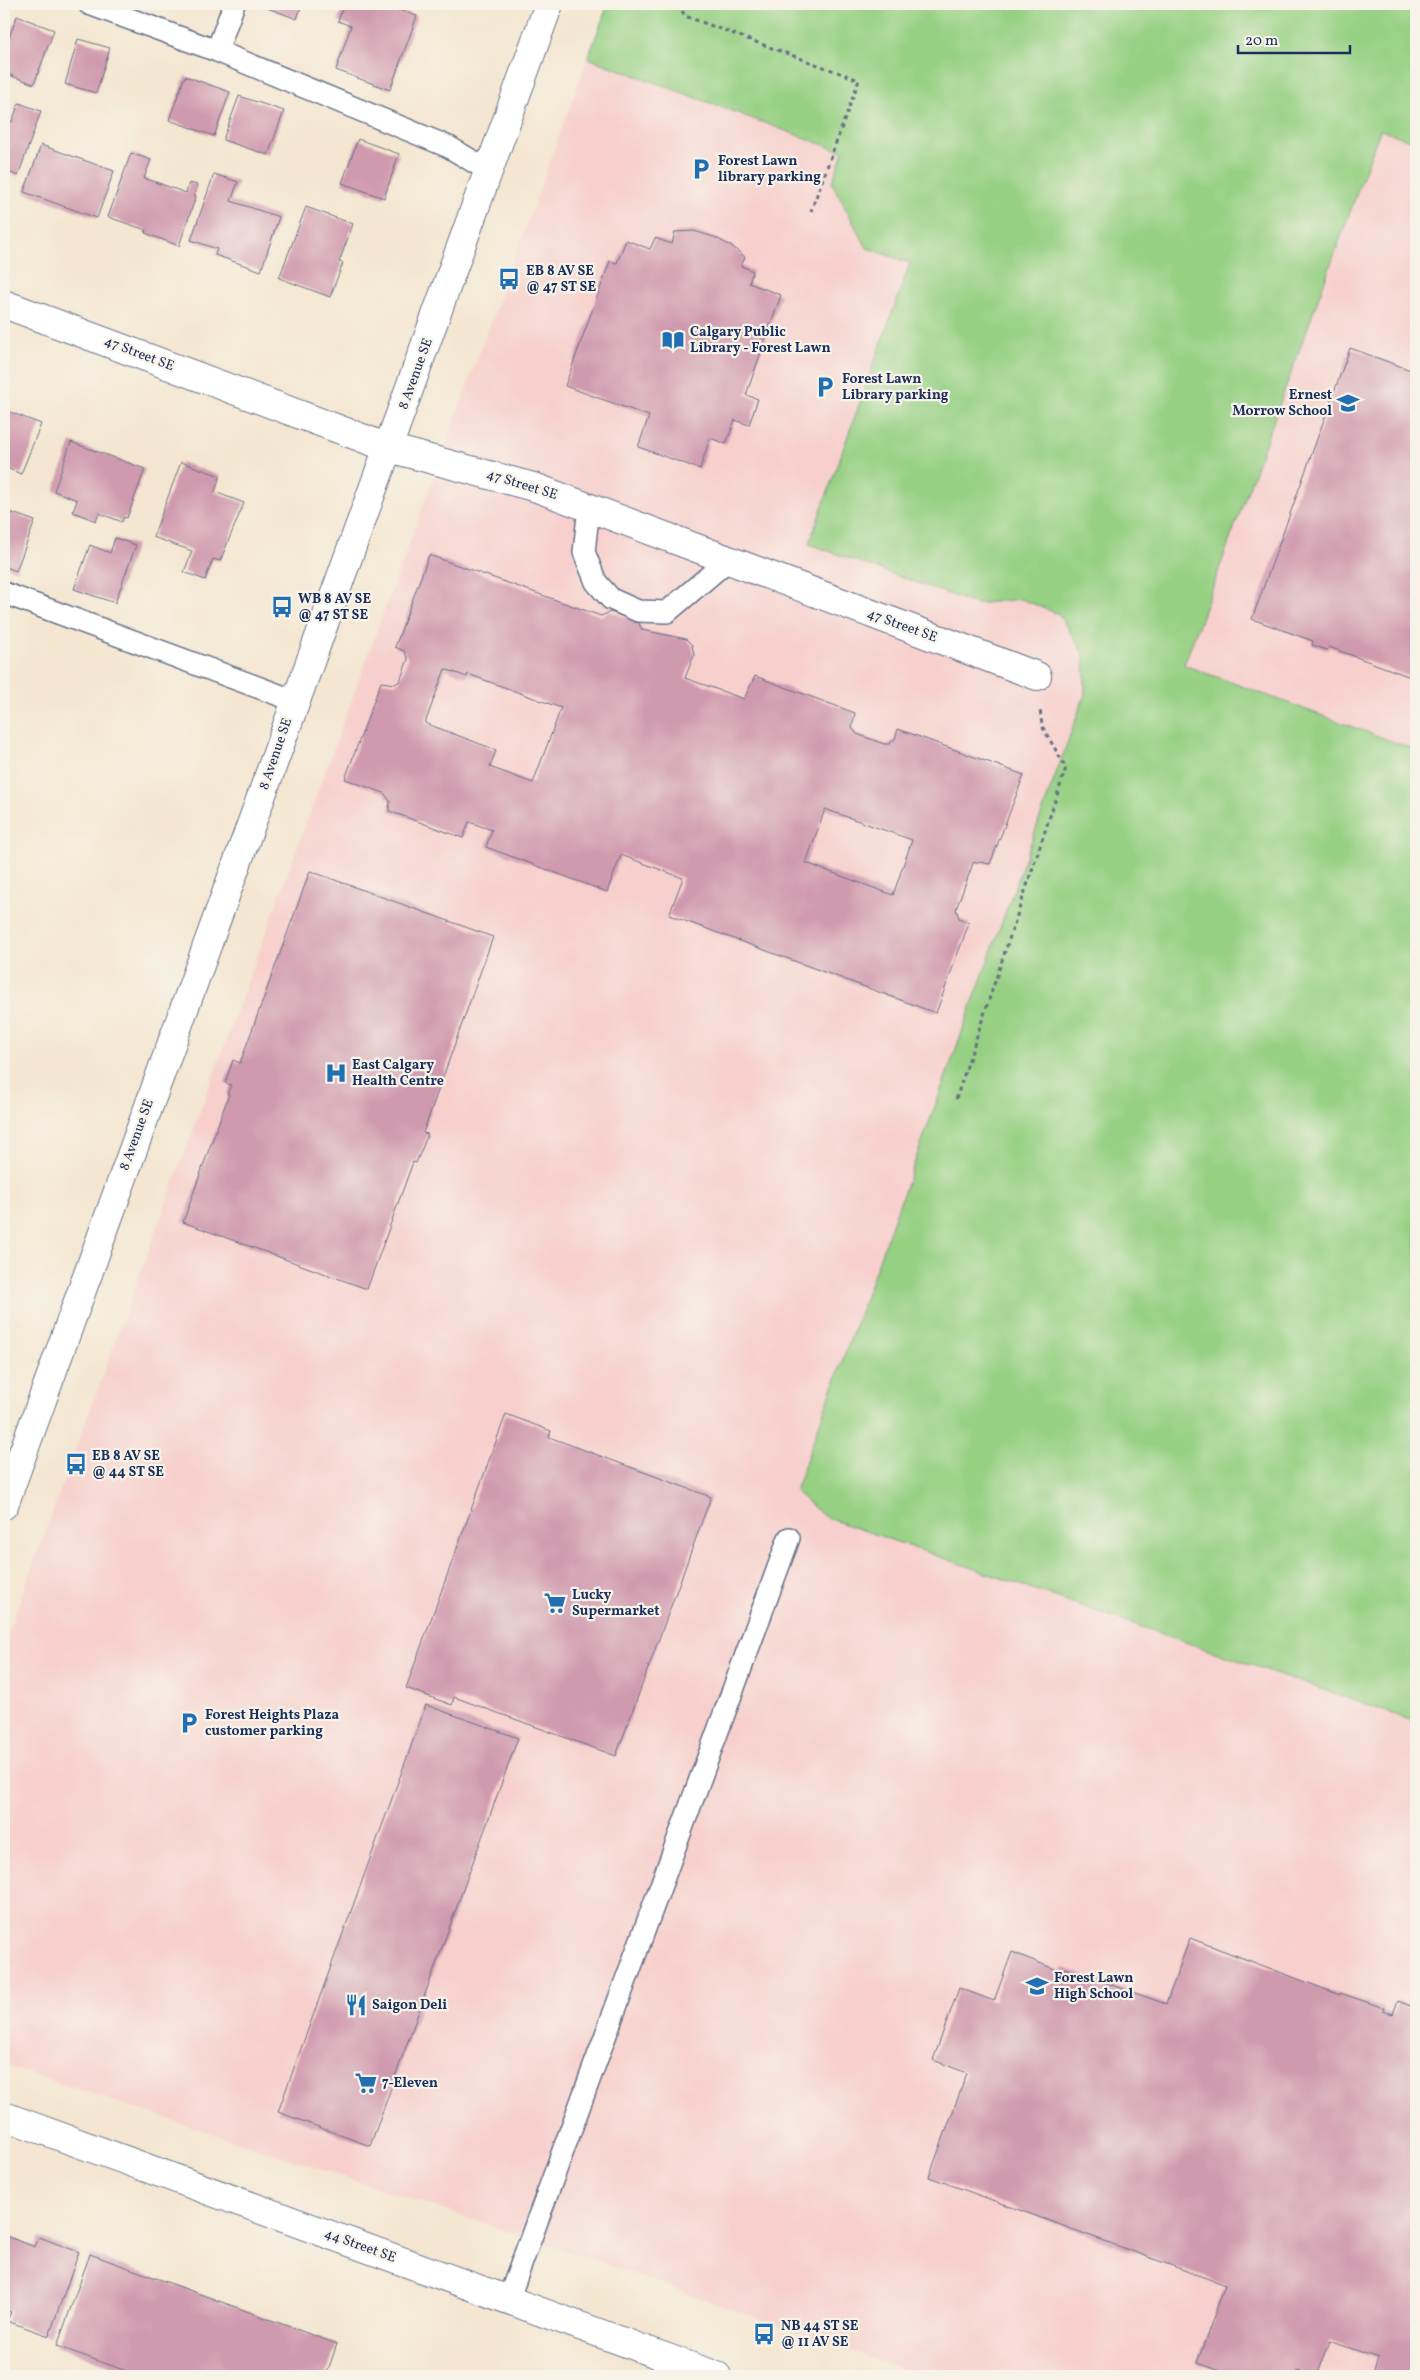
<svg xmlns="http://www.w3.org/2000/svg" width="1420" height="2380" font-family="Vollkorn,serif">
  <style>
    .built { fill: #f7d0cd }
    .green { fill: #96d083; stroke: #588070 }
    .building { fill: #d09aae; fill-rule: evenodd }
    .lines { fill: none; stroke-linecap: round; stroke-linejoin: round }
    .service-casing { stroke: #676f86; stroke-width: 24 }
    .minor-casing { stroke: #676f86; stroke-width: 30 }
    .tertiary-casing { stroke: #676f86; stroke-width: 30 }
    .path { stroke: #676f86; stroke-width: 3; stroke-dasharray: 4 4; stroke-linecap: butt }
    .service { stroke: #fff; stroke-width: 21 }
    .minor { stroke: #fff; stroke-width: 28 }
    .tertiary { stroke: #fff; stroke-width: 28 }
    .labels { text-anchor: middle; dominant-baseline: central; stroke-width: 4.5; stroke-linejoin: round; paint-order: stroke }
    .poi-label { font-size: 14px; font-weight: bold; fill: #1b2f5e; stroke: #f7f3e8; text-anchor: start }
    .street-label { font-size: 14px; fill: #1b2f5e; stroke: #f7f3e8 }
  </style>
  <rect width="100%" height="100%" fill="#f7f3e8"/>
  <filter id="ink" filterUnits="userSpaceOnUse"><feTurbulence type="fractalNoise" baseFrequency=".02" numOctaves="2"/><feDisplacementMap in="SourceGraphic" scale="10" xChannelSelector="R" yChannelSelector="G"/><feConvolveMatrix kernelMatrix="1 2 1 2 8 2 1 2 1" color-interpolation-filters="sRGB"/></filter>
  <filter id="wash" filterUnits="userSpaceOnUse"><feTurbulence type="fractalNoise" baseFrequency=".0096" numOctaves="4" result="noise"/><feDisplacementMap in="SourceGraphic" scale="20" xChannelSelector="R" yChannelSelector="G"/><feGaussianBlur stdDeviation="1.12" result="paint"/><feColorMatrix in="noise" values="0 0 0 0 0 0 0 0 0 0 0 0 0 0 0 0 0 1.4 0 .05"/><feComposite in="paint" operator="in"/></filter>
  <g filter="url(#wash)">
    <rect width="100%" height="100%" fill="#f4e6d0"/>
    <path class="built" d="M 588,58 L 843,152 L 832,183 L 867,248 L 910,263 L 809,544 L 1000,603 L 1021,599 L 1059,614 L 1084,655 L 1085,694 L 795,1491 L 825,1517 L 1416,1722 L 1416,2376 L 921,2376 L 565,2250 L 4,2065 L 4,1643 Z
      M 1380,129 L 1416,142 L 1416,750 L 1183,665 Z"/>
    <path class="green" d="M 608,4 L 1416,4 L 1416,142 L 1380,130 L 1184,665 L 1416,750 L 1416,1722 L 825,1517 L 795,1491 L 1085,694 L 1084,655 L 1059,614 L 1021,599 L 976,604 L 809,544 L 910,263 L 867,248 L 832,183 L 843,152 L 588,58 Z"/>
    <g id="blocks">
      <path class="building" d="M 257,4 L 302,4 L 297,19 Z
        M 344,4 L 358,9 L 359,4 L 382,4 L 417,16 L 390,90 L 336,70 L 351,26 L 338,21 Z
        M 17,16 L 54,30 L 34,84 L 4,73 L 4,51 Z
        M 78,39 L 110,48 L 96,93 L 65,84 Z
        M 185,76 L 230,92 L 214,136 L 169,120 Z
        M 239,96 L 284,111 L 268,155 L 223,140 Z
        M 19,103 L 41,111 L 18,176 L 4,170 L 4,119 L 12,122 Z
        M 358,139 L 399,154 L 384,198 L 342,183 Z
        M 41,145 L 114,171 L 97,218 L 24,192 Z
        M 131,153 L 151,160 L 144,178 L 186,193 L 189,183 L 197,185 L 194,196 L 196,196 L 179,246 L 145,233 L 146,230 L 108,217 Z
        M 214,174 L 238,182 L 231,201 L 279,217 L 261,271 L 215,255 L 217,249 L 191,240 Z
        M 306,207 L 353,224 L 339,262 L 343,263 L 330,297 L 279,278 Z
        M 694,231 L 714,237 L 733,247 L 745,257 L 741,266 L 753,271 L 749,283 L 781,295 L 746,395 L 758,399 L 749,425 L 735,420 L 726,444 L 710,438 L 700,469 L 638,447 L 649,416 L 565,386 L 610,261 L 617,263 L 626,240 L 650,249 L 655,238 L 672,244 L 675,232 Z
        M 1350,348 L 1416,372 L 1416,679 L 1329,647 L 1327,650 L 1312,645 L 1313,641 L 1252,619 Z
        M 5,410 L 41,424 L 21,474 L 4,467 Z
        M 71,442 L 145,469 L 127,518 L 124,517 L 122,522 L 99,513 L 96,521 L 73,512 L 77,500 L 54,491 Z
        M 181,462 L 220,476 L 215,492 L 244,503 L 220,561 L 213,559 L 205,580 L 184,572 L 192,551 L 153,537 Z
        M 4,510 L 35,521 L 16,571 L 4,566 Z
        M 115,538 L 136,545 L 115,603 L 74,589 L 90,545 L 110,553 Z
        M 429,555 L 601,616 L 610,612 L 638,621 L 642,630 L 686,639 L 692,645 L 694,655 L 685,678 L 744,699 L 755,676 L 855,713 L 852,728 L 857,734 L 884,744 L 889,744 L 895,739 L 898,729 L 1024,775 L 990,864 L 979,862 L 973,863 L 971,869 L 956,909 L 959,918 L 969,923 L 936,1013 L 669,915 L 683,878 L 621,855 L 607,892 L 486,847 L 492,830 L 469,822 L 463,838 L 389,811 L 390,801 L 384,793 L 345,779 L 381,682 L 395,684 L 400,681 L 408,659 L 404,651 L 395,647 ZM 445,669 L 467,677 L 468,674 L 561,708 L 533,783 L 490,767 L 496,750 L 425,723 ZM 825,809 L 912,840 L 893,895 L 806,863 Z
        M 310,871 L 493,937 L 423,1133 L 428,1134 L 416,1163 L 413,1162 L 367,1289 L 183,1222 L 229,1094 L 227,1094 L 231,1085 L 225,1083 L 233,1060 L 240,1063 Z
        M 506,1414 L 551,1431 L 549,1437 L 711,1497 L 616,1756 L 454,1697 L 452,1705 L 406,1688 Z
        M 426,1705 L 518,1738 L 370,2146 L 278,2112 Z
        M 1190,1938 L 1340,1995 L 1340,1993 L 1384,2008 L 1383,2011 L 1393,2014 L 1398,2001 L 1416,2008 L 1416,2376 L 1372,2376 L 1378,2358 L 1330,2341 L 1317,2376 L 1298,2371 L 1296,2376 L 1234,2376 L 1197,2363 L 1225,2285 L 929,2177 L 967,2073 L 933,2060 L 959,1988 L 994,2001 L 1012,1952 L 1062,1972 L 1064,1968 L 1166,2004 Z
        M 4,2235 L 35,2247 L 39,2237 L 79,2252 L 49,2336 L 7,2321 L 11,2312 L 4,2310 Z
        M 90,2254 L 337,2344 L 326,2376 L 140,2376 L 57,2346 Z"/>
    </g>
  </g>
  <g filter="url(#ink)">
    <use href="#blocks" fill-opacity="0" stroke="#676f86" stroke-width="1"/>
    <g class="lines">
      <g class="service-casing">
        <path id="service" d="M 89,4 L 217,51 L 449,147 L 489,171
          M 217,51 L 234,4
          M 589,507 L 584,552 L 596,582 L 611,599 L 638,611 L 667,612 L 727,561
          M 4,593 L 295,701
          M 508,2300 L 789,1538"/>
      </g>
      <g class="minor-casing">
        <path id="minor" d="M 4,304 L 389,448 L 537,488 L 1037,676"/>
      </g>
      <g class="tertiary-casing">
        <path id="tertiary" d="M 4,1505 L 549,4
          M 4,2116 L 717,2376"/>
      </g>
      <path class="path" d="M 678,4 L 685,16 L 859,80 L 811,211
        M 956,1099 L 1066,768 L 1042,726 L 1040,709"/>
      <use href="#service" class="service"/>
      <use href="#minor" class="minor"/>
      <use href="#tertiary" class="tertiary"/>
    </g>
  </g>
  <defs>
    <g id="parking-bare" transform="scale(1.725)"><path d="M-3.5-5.5H1a3.5 3.5 0 0 1 0 7H-1V5.5H-3.5ZM-1-3.4V-.6H.8a1.4 1.4 0 0 0 0-2.8Z" fill="#1f6fb2" stroke="#f7f3e8" stroke-width="2.5" paint-order="stroke"/></g>
    <g id="bus-bare" transform="scale(1.725)"><path d="M-5-6H5V4H4V6H2V4H-2V6H-4V4H-5ZM-3.5-4V0h7V-4ZM-3.5 1.2v1.5H-2V1.2ZM2 1.2v1.5H3.5V1.2Z" fill="#1f6fb2" stroke="#f7f3e8" stroke-width="2.5" paint-order="stroke"/></g>
    <g id="library-bare" transform="scale(1.725)"><path d="M-6-4Q-3-5.5-.7-3.5V5Q-3 3-6 4ZM6-4Q3-5.5 .7-3.5V5Q3 3 6 4Z" fill="#1f6fb2" stroke="#f7f3e8" stroke-width="2.5" paint-order="stroke"/></g>
    <g id="school-bare" transform="scale(1.725)"><path d="M0-5L7-2L0 1L-7-2ZM-4 1L0 2.5L4 1V4Q0 6-4 4Z" fill="#1f6fb2" stroke="#f7f3e8" stroke-width="2.5" paint-order="stroke"/></g>
    <g id="hospital-bare" transform="scale(1.725)"><path d="M-5-5h3v3.5h4V-5h3V5h-3V1.5h-4V5h-3Z" fill="#1f6fb2" stroke="#f7f3e8" stroke-width="2.5" paint-order="stroke"/></g>
    <g id="supermarket-bare" transform="scale(1.725)"><path d="M-6-5.5h2.5l.6 2H6L4.5 2H-2.5L-4.4-4H-6ZM-1.5 3.2a1.3 1.3 0 1 0 .1 0ZM3 3.2a1.3 1.3 0 1 0 .1 0Z" fill="#1f6fb2" stroke="#f7f3e8" stroke-width="2.5" paint-order="stroke"/></g>
    <g id="restaurant-bare" transform="scale(1.725)"><path d="M-5-6h1v4h1v-4h1v4h1v-4h1v5L-1.5 .5V6h-2V.5L-5-1ZM5-6V6H3V1.5H1.5Q1.5-4 5-6Z" fill="#1f6fb2" stroke="#f7f3e8" stroke-width="2.5" paint-order="stroke"/></g>
  </defs>
  <g fill-rule="evenodd">
    <use href="#parking-bare" x="701" y="169"/>
    <use href="#bus-bare" x="509" y="279"/>
    <use href="#library-bare" x="673" y="340"/>
    <use href="#parking-bare" x="825" y="387"/>
    <use href="#school-bare" x="1348" y="403"/>
    <use href="#bus-bare" x="282" y="607"/>
    <use href="#hospital-bare" x="336" y="1073"/>
    <use href="#bus-bare" x="76" y="1464"/>
    <use href="#supermarket-bare" x="555" y="1603"/>
    <use href="#parking-bare" x="189" y="1723"/>
    <use href="#school-bare" x="1037" y="1986"/>
    <use href="#restaurant-bare" x="356" y="2005"/>
    <use href="#supermarket-bare" x="366" y="2083"/>
    <use href="#bus-bare" x="764" y="2334"/>
  </g>
  <g class="labels">
    <g class="poi-label">
      <text x="718" y="161">Forest Lawn<tspan x="718" dy="16">library parking</tspan></text>
      <text x="526" y="271">EB 8 AV SE<tspan x="526" dy="16">@ 47 ST SE</tspan></text>
      <text x="690" y="332">Calgary Public<tspan x="690" dy="16">Library - Forest Lawn</tspan></text>
      <text x="842" y="379">Forest Lawn<tspan x="842" dy="16">Library parking</tspan></text>
      <text x="1332" y="395" text-anchor="end">Ernest<tspan x="1332" dy="16">Morrow School</tspan></text>
      <text x="298" y="599">WB 8 AV SE<tspan x="298" dy="16">@ 47 ST SE</tspan></text>
      <text x="352" y="1065">East Calgary<tspan x="352" dy="16">Health Centre</tspan></text>
      <text x="92" y="1456">EB 8 AV SE<tspan x="92" dy="16">@ 44 ST SE</tspan></text>
      <text x="572" y="1595">Lucky<tspan x="572" dy="16">Supermarket</tspan></text>
      <text x="205" y="1715">Forest Heights Plaza<tspan x="205" dy="16">customer parking</tspan></text>
      <text x="1054" y="1978">Forest Lawn<tspan x="1054" dy="16">High School</tspan></text>
      <text x="372" y="2005">Saigon Deli</text>
      <text x="382" y="2083">7-Eleven</text>
      <text x="781" y="2326">NB 44 ST SE<tspan x="781" dy="16">@ 11 AV SE</tspan></text>
    </g>
    <g class="street-label">
      <text transform="translate(139 354) rotate(21)">47 Street SE</text>
      <text transform="translate(416 374) rotate(-70)">8 Avenue SE</text>
      <text transform="translate(522 485) rotate(17)">47 Street SE</text>
      <text transform="translate(902 626) rotate(20)">47 Street SE</text>
      <text transform="translate(276 754) rotate(-71)">8 Avenue SE</text>
      <text transform="translate(137 1135) rotate(-70)">8 Avenue SE</text>
      <text transform="translate(360 2246) rotate(20)">44 Street SE</text>
    </g>
  </g>
  <rect width="1420" height="2380" fill="none" stroke="#f7f3e8" stroke-width="20"/>
  <path d="M1238 45v8h112v-8" fill="none" stroke="#1b2f5e" stroke-width="2.5"/>
  <text x="1245" y="45" font-size="15" fill="#1b2f5e" stroke="#f7f3e8" stroke-width="4" paint-order="stroke">20 m</text>
</svg>
